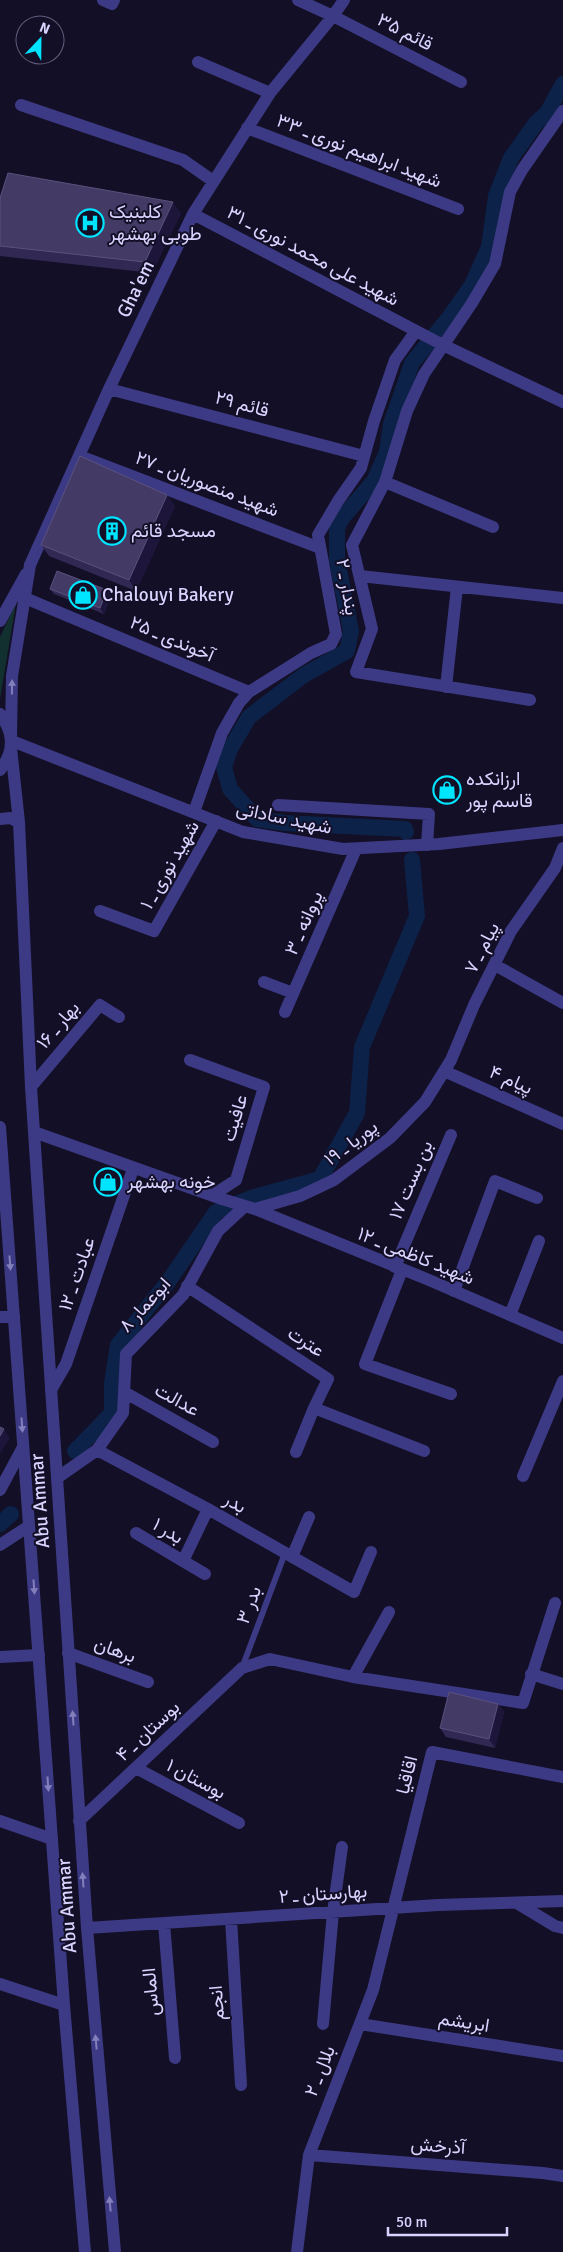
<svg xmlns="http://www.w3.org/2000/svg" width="563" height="2252" font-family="Signika,Vazirmatn,sans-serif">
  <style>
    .green { fill: #12302f }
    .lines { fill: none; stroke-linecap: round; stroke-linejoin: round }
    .canal { stroke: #0c2248; stroke-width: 16 }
    .service { stroke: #3d3a85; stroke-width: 6 }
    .minor { stroke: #3d3a85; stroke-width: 12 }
    .tertiary { stroke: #3d3a85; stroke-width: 12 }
    .wall { fill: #312854 }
    .shaded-wall { fill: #1d163a }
    .building { fill: #433a66; stroke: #5a527e }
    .oneway { fill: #837fbc }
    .labels { text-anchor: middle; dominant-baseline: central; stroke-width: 4; stroke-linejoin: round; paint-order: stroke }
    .street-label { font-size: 19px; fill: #d9d4ff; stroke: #130f26 }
    .poi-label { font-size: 19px; fill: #d9d4ff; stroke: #130f26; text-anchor: start }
  </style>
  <rect width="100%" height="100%" fill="#130f26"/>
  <path class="green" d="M 16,603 L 0,699 L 0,637 Z"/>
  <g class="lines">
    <path class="canal" d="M 406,832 L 405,829 L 284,823 L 257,819 L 230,789 L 224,767 L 230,749 L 249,717 L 304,675 L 347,651 L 351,631 L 337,560 L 337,528 L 342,518 L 374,481 L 387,452 L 391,424 L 412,363 L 448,319 L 472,285 L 489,247 L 496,196 L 511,158 L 536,123 L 547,113 L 563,84
      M 75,1451 L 112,1413 L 112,1383 L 118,1345 L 168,1282 L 216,1212 L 254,1197 L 320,1179 L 357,1113 L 362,1047 L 417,916 L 412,860
      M 0,1524 L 11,1514"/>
    <path class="service" d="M 242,1668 L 285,1553"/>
    <path class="minor" d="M 103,0 L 112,4 L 114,0
      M 298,0 L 333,16 L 461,82
      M 198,62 L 270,93
      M 21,105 L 183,160 L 213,181
      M 247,128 L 458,209
      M 193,214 L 443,345 L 563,402
      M 109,389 L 364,456
      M 80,456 L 320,548
      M 385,482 L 493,527
      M 30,565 L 109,389 L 193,214 L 270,93 L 333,16 L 344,0
      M 360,576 L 563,598
      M 25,598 L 249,692
      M 446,687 L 457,587
      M 530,700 L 356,672 L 372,629 L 352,545 L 385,482 L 407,411 L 424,374 L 472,303 L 495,264 L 510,192 L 522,170 L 563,111
      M 278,805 L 429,814 L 427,845
      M 194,812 L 222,733 L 239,703 L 249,692 L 311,653 L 331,644 L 336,634 L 318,535 L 338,501 L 361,468 L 374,421 L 395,360 L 416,331
      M 100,911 L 154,931 L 216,821
      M 495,965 L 563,1003
      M 264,982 L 293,993
      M 285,1012 L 356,849
      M 190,1060 L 264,1087 L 236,1180 L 213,1195
      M 444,1071 L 563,1124
      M 31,1087 L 100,1005 L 119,1017
      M 222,1199 L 255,1209 L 300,1196 L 334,1180 L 390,1138 L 425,1102 L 451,1060 L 474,1005 L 511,931 L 555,868 L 563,848
      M 395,1267 L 451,1135
      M 402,1270 L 365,1364 L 451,1394
      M 187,1286 L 328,1379 L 314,1408 L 424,1451
      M 454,1291 L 495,1181 L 537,1198
      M 510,1315 L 539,1241
      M 0,1317 L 14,1317
      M 51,1390 L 66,1364 L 133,1169
      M 124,1392 L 213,1442
      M 97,1450 L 208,1509 L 354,1592 L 371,1552
      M 296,1452 L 314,1408
      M 523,1476 L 563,1381
      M 57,1478 L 97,1450 L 123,1413 L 126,1354 L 183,1295 L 218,1231 L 245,1206
      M 0,1490 L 23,1447
      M 136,1533 L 183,1561 L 208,1509
      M 0,1545 L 29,1526
      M 292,1557 L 309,1517
      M 183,1561 L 205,1574
      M 68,1653 L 148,1682
      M 0,1657 L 39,1655
      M 531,1674 L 563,1684
      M 353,1677 L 389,1612
      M 136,1768 L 239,1823
      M 0,1821 L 52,1839
      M 79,1821 L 242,1668 L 270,1659 L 353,1677 L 523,1703 L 555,1603
      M 517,1903 L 555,1926 L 563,1928
      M 231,1919 L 241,2085
      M 164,1923 L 175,2058
      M 87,1928 L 438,1905 L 563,1901
      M 323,2024 L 333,1912 L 342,1847
      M 360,2024 L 563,2056
      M 309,2155 L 543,2173 L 563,2176
      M 297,2252 L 309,2155 L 373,1990 L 432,1752 L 563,1777"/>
    <path class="tertiary" d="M 0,621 L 26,574
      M 0,714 C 14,733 15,751 0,770
      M 11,736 L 12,676 L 30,565
      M 12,741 L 243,832 L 343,849 L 439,844 L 563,830
      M 11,748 L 19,822 L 31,1087 L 87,1928 L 115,2252
      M 0,819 L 10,818 L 19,822
      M 0,1127 L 64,2005 L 85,2252
      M 34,1132 L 222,1199
      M 255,1209 L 429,1280 L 563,1338
      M 0,1984 L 64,2005"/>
  </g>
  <path class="wall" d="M 0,198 L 181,213 L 152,273 L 0,256 Z
    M 175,506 L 136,591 L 49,556 L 41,545 Z
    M 50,589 L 107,590 L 111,596 L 104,614 L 54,594 Z
    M 498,1704 L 504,1712 L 495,1748 L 446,1737 L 440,1728 Z"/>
  <path class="shaded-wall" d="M 173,202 L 181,213 L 152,273 L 145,262 Z
    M 167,495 L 175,506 L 136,591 L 129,580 Z
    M 107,590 L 111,596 L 104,614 L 100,608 Z
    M 4,1429 L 10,1438 L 0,1454 L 0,1436 Z
    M 498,1704 L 504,1712 L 495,1748 L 489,1739 Z"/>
  <path class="building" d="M 8,173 L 173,202 L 145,262 L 0,246 L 0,198 Z
    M 80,456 L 167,495 L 129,580 L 41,545 Z
    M 57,571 L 107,590 L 100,608 L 50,589 Z
    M 0,1427 L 4,1429 L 0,1436 Z
    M 449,1692 L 498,1704 L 489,1739 L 440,1728 Z"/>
  <defs><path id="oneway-solid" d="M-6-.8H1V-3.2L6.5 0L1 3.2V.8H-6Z" transform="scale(1.25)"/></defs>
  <g class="oneway">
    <use href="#oneway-solid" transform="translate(12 687) rotate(-89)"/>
    <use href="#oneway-solid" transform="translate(10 1263) rotate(86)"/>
    <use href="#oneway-solid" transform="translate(22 1425) rotate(86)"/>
    <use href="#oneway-solid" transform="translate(34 1587) rotate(86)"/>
    <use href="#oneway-solid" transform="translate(73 1718) rotate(-94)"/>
    <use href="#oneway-solid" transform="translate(48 1784) rotate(86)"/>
    <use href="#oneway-solid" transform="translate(83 1880) rotate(-94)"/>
    <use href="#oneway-solid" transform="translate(96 2042) rotate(-95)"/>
    <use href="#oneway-solid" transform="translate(110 2204) rotate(-95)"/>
  </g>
  <defs>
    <g id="hospital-ring" transform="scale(1.4375)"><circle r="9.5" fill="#130f26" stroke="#00e5ff" stroke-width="1.5"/><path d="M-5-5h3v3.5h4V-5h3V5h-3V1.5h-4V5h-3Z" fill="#00e5ff"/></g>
    <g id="building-ring" transform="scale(1.4375)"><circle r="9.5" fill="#130f26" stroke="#00e5ff" stroke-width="1.5"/><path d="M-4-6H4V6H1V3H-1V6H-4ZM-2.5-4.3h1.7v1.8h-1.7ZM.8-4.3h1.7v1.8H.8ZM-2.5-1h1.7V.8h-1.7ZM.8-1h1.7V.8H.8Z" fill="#00e5ff"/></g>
    <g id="shop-ring" transform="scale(1.4375)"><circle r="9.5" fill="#130f26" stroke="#00e5ff" stroke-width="1.5"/><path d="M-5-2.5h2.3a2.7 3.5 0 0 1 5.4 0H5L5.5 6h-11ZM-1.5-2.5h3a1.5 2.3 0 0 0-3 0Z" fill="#00e5ff"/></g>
  </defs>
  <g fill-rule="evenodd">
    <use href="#hospital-ring" x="90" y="223"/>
    <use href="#building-ring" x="112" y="531"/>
    <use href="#shop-ring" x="83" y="595"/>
    <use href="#shop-ring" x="447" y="790"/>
    <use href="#shop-ring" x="108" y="1182"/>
  </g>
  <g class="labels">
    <g class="street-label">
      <text transform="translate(405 32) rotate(27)">قائم ۳۵</text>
      <text transform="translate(359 151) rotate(21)">شهید ابراهیم نوری ـ ۳۳</text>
      <text transform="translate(313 256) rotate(28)">شهید علی محمد نوری ـ ۳۱</text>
      <text transform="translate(136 289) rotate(-64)">Gha'em</text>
      <text transform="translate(242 404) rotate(15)">قائم ۲۹</text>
      <text transform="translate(207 484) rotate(21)">شهید منصوریان ـ ۲۷</text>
      <text transform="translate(347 587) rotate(80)">پندار ـ ۲</text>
      <text transform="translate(172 639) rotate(23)">آخوندی ـ ۲۵</text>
      <text transform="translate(284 818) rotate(12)">شهید ساداتی</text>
      <text transform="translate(170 865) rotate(-60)">شهید نوری ـ ۱</text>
      <text transform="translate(304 923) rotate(-66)">پروانه ـ ۳</text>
      <text transform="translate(482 948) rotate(-63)">پیام ـ ۷</text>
      <text transform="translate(58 1025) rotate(-50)">بهار ـ ۱۶</text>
      <text transform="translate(511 1080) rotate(24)">پیام ۴</text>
      <text transform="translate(235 1118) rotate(-73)">عافیت</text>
      <text transform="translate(351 1143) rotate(-37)">پوریا ـ ۱۹</text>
      <text transform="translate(411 1180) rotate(-67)">بن بست ۱۷</text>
      <text transform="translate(416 1256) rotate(22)">شهید کاظمی ـ ۱۲</text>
      <text transform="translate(77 1274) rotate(-71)">عبادت ـ ۱۲</text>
      <text transform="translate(145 1305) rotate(-48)">ابوعمار ۸</text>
      <text transform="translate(306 1342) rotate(33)">عترت</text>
      <text transform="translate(177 1400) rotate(29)">عدالت</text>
      <text transform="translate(40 1501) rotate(-94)">Abu Ammar</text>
      <text transform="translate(235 1503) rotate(30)">بدر</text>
      <text transform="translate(168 1531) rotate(31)">بدر ۱</text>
      <text transform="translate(249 1605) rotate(-69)">بدر ۳</text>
      <text transform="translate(115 1650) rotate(20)">برهان</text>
      <text transform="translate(148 1731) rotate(-43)">بوستان ـ ۴</text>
      <text transform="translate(407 1775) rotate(-76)">اقاقیا</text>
      <text transform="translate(196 1779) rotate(28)">بوستان ۱</text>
      <text transform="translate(323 1894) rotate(-4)">بهارستان ـ ۲</text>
      <text transform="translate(67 1906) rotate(-94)">Abu Ammar</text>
      <text transform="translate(151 1992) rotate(-95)">الماس</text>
      <text transform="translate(217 2003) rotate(-94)">انجم</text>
      <text transform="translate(464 2022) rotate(9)">ابریشم</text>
      <text transform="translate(320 2071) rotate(-68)">بلال ـ ۲</text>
      <text transform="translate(438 2146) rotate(4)">آذرخش</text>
    </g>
    <g class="poi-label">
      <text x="109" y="212">کلینیک<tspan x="109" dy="22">طوبی بهشهر</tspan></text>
      <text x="131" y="531">مسجد قائم</text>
      <text x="102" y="595">Chalouyi Bakery</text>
      <text x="466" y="779">ارزانکده<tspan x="466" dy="22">قاسم پور</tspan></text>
      <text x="127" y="1182">خونه بهشهر</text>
    </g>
  </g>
  <g transform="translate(40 40) rotate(22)"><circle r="24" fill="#130f26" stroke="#625e7d"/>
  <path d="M0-4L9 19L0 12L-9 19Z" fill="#00e5ff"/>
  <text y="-8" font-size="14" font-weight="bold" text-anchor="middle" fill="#d9d4ff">N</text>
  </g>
  <path d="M388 2227v8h119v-8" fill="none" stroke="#d9d4ff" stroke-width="2.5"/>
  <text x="396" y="2227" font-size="15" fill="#d9d4ff" stroke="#130f26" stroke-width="4" paint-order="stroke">50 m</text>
</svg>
